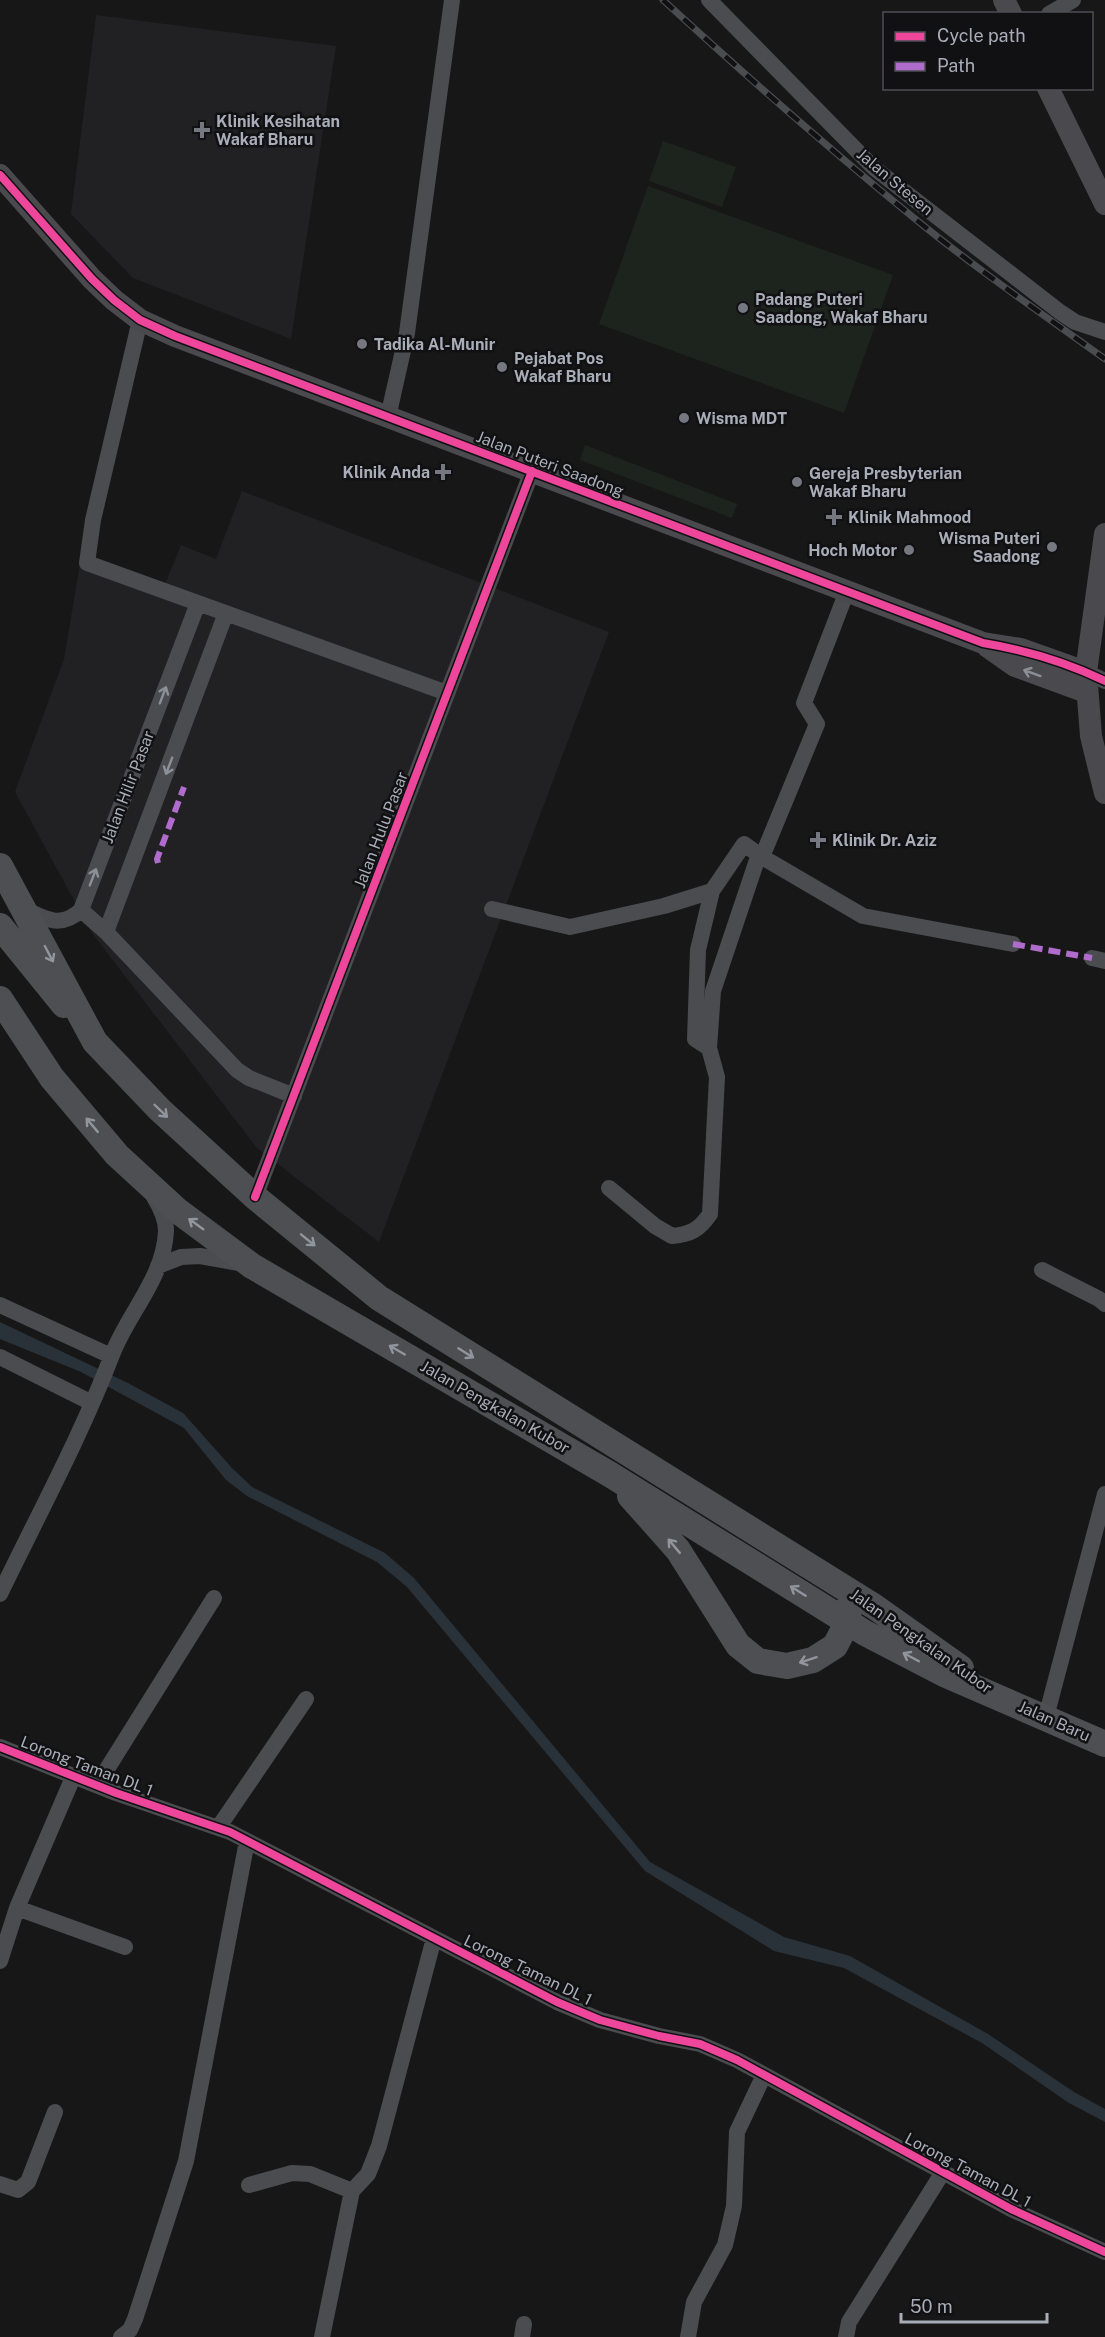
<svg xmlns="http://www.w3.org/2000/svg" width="1105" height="2337" font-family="'Public Sans',sans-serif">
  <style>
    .built { fill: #212123 }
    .green { fill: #1d241e }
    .water { fill: #2a3239 }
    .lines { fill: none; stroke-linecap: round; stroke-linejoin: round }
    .street { stroke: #4b4c50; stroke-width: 16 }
    .secondary { stroke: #4a4a4e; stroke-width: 22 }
    .primary { stroke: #4d4f52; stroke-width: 26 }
    .rail-casing { stroke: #4b4c4f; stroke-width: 7 }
    .rail { stroke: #111113; stroke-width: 4.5; stroke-dasharray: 14; stroke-linecap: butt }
    .quiet { stroke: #b06ccc; stroke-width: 6; stroke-dasharray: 12 6; stroke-linecap: butt }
    .cycleway-casing { stroke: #111113; stroke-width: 11 }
    .cycleway { stroke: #ed469a; stroke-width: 8 }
    .oneway { stroke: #8c8f98 }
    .oneway2 { stroke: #8c9099 }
    .oneway3 { stroke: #91969e }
    .poi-dot { fill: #757880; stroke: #111113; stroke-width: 2 }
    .labels { text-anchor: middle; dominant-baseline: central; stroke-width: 5; stroke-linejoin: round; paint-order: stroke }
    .poi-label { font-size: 16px; font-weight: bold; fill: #a8adb8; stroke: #111113; text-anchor: start }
    .street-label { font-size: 16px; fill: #a8adb8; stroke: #111113 }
  </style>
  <rect width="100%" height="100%" fill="#171717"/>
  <path class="built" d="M 96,15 L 336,46 L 291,339 L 133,278 L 71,214 Z
    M 242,491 L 609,632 L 379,1242 L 257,1148 L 92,933 L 15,792 L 64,659 L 82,552 L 165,584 L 181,545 L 216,559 Z"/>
  <path class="green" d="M 663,141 L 736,167 L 722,207 L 649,181 Z
    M 648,186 L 893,275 L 844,413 L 599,324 Z
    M 585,445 L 737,504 L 732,518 L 580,460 Z"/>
  <path class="water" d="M 0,1322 L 128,1383 L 183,1413 L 232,1468 L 252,1487 L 385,1553 L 414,1578 L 650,1862 L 784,1937 L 850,1956 L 988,2034 L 1074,2092 L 1105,2109 L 1105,2122 L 1069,2103 L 982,2043 L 844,1968 L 774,1951 L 645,1871 L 407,1587 L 377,1562 L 247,1496 L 226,1480 L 184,1428 L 81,1372 L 0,1339 Z"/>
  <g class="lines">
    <path class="street" d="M 709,0 L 874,168 L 1060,312 L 1075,322 L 1105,332
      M 1049,14 L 1073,0
      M 140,320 L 93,520 L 87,563 L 447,693
      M 388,417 L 407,333 L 452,0
      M 1086,672 L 1105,681
      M 762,857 L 863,916 L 1013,944
      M 23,908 C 44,919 61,929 81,910 L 198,603
      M 492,909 L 570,927 L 664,906 L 712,891 L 744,844 L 762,857 L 817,724 L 804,703 L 847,591
      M 81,910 L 106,932 L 237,1070 L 249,1078 L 294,1096
      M 106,932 L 226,613
      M 1092,958 L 1105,961
      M 709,1048 L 713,991 L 759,854
      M 609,1188 L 655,1226 L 672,1236 C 691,1234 699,1230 710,1214 L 717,1077 L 709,1048 L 695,1039 L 698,950 L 712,891
      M 255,1197 L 532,471
      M 158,1266 L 181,1257 L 200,1256 L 245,1264
      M 1042,1270 L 1099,1299 L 1105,1304
      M 0,1305 L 111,1356
      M 0,1357 L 92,1403
      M 0,1594 C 38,1515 81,1436 112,1355 C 128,1313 164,1278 166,1231 C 166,1218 160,1207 154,1197
      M 1046,1717 L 1105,1494
      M 0,1747 L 116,1793 L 230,1832 L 557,2002 L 600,2020 L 659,2036 L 700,2044 L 737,2060 L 1011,2209 L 1105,2252
      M 97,1785 L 214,1598
      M 218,1828 L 306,1699
      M 17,1908 L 125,1947
      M 0,1961 L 17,1908 L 74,1775
      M 0,2184 L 18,2190 L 28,2182 L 55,2112
      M 249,2185 L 292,2173 L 310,2174 L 352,2191
      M 121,2337 L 130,2330 L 135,2319 L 186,2161 L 247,1841
      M 322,2337 L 352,2191 L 368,2174 L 379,2146 L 434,1938
      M 522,2337 L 524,2324
      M 688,2337 L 694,2302 L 725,2245 L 734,2206 L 737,2132 L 764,2075
      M 846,2337 L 849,2322 L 943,2172"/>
    <path class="secondary" d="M 1004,0 L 1011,14
      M 1048,88 L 1105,204
      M 0,175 L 92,279 L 114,300 L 140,320 L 175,336 L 983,643 L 1021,649 L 1086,672
      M 1105,534 L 1086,672 L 1091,736 L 1105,793
      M 988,647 L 1015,666 L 1086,692"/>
    <path class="primary" d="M 0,866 L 95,1042 L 160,1110 L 255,1197 L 379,1298 L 875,1607 L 961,1668
      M 0,926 L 64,1005
      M 0,999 L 52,1078 L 117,1155 L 178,1211 L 252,1266 L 611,1475 L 865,1633 L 944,1674 L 1105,1744
      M 630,1496 L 678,1550 L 738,1645 L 758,1661 L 787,1666 L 813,1660 L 835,1646 L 848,1621 L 849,1606"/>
    <g class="rail-casing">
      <path id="rail" d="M 663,0 C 745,75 828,148 914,218 C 975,268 1041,313 1105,359"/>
    </g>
    <use href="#rail" class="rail"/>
    <path class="quiet" d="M 158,863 L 157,859 L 184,787
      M 1013,944 L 1092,958"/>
    <g class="cycleway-casing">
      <path id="cycleway" d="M 0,175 L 92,279 L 114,300 L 140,320 L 175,336 L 983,643 C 1025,650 1066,662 1105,681
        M 255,1197 L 532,471
        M 0,1747 L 116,1793 L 230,1832 L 557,2002 L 600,2020 L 659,2036 L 700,2044 L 737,2060 L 1011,2209 L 1105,2252"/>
    </g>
    <use href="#cycleway" class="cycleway"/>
  </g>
  <defs><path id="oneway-shaft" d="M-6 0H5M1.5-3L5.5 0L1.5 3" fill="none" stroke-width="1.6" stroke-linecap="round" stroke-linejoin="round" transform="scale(1.5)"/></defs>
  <use class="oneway" href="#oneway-shaft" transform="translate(1032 673) rotate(-160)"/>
  <g class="oneway2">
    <use href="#oneway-shaft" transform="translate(163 695) rotate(-69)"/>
    <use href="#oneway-shaft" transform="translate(169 766) rotate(111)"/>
    <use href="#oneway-shaft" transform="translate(93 877) rotate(-69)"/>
  </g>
  <g class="oneway3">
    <use href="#oneway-shaft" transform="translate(49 954) rotate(62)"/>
    <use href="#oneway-shaft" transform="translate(161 1111) rotate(44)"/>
    <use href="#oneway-shaft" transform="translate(92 1125) rotate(-130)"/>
    <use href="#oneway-shaft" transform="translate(196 1224) rotate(-144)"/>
    <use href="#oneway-shaft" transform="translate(308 1240) rotate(39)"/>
    <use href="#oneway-shaft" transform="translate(397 1350) rotate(-150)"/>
    <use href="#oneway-shaft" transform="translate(466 1353) rotate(32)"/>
    <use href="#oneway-shaft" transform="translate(674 1546) rotate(-130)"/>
    <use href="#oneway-shaft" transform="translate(798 1591) rotate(-148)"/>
    <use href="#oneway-shaft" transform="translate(911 1657) rotate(-152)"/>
    <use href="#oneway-shaft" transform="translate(808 1660) rotate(162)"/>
  </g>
  <g class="poi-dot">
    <path d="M199 121h6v6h6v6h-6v6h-6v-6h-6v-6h6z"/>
    <circle cx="743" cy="308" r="6"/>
    <circle cx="362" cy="344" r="6"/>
    <circle cx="502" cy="367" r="6"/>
    <circle cx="684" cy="418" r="6"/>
    <path d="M440 463h6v6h6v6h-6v6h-6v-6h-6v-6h6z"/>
    <circle cx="797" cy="482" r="6"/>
    <path d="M831 508h6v6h6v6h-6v6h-6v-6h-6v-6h6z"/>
    <circle cx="1052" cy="547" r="6"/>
    <circle cx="909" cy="550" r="6"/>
    <path d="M815 831h6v6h6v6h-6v6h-6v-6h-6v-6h6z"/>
  </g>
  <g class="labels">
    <g class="poi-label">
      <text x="216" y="121">Klinik Kesihatan<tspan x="216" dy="18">Wakaf Bharu</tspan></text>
      <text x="755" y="299">Padang Puteri<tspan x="755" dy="18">Saadong, Wakaf Bharu</tspan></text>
      <text x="374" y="344">Tadika Al-Munir</text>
      <text x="514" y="358">Pejabat Pos<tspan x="514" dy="18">Wakaf Bharu</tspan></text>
      <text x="696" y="418">Wisma MDT</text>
      <text x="430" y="472" text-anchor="end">Klinik Anda</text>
      <text x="809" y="473">Gereja Presbyterian<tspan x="809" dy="18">Wakaf Bharu</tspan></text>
      <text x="848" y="517">Klinik Mahmood</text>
      <text x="1040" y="538" text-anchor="end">Wisma Puteri<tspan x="1040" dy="18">Saadong</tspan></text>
      <text x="897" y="550" text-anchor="end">Hoch Motor</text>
      <text x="832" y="840">Klinik Dr. Aziz</text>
    </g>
    <g class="street-label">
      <text transform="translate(895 182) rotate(40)">Jalan Stesen</text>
      <text transform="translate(550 464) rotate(21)">Jalan Puteri Saadong</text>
      <text transform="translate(128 787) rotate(-69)">Jalan Hilir Pasar</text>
      <text transform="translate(381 830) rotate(-69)">Jalan Hulu Pasar</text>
      <text transform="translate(495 1407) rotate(30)">Jalan Pengkalan Kubor</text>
      <text transform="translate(921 1641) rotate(35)">Jalan Pengkalan Kubor</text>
      <text transform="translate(1054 1721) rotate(24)">Jalan Baru</text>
      <text transform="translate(87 1766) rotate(21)">Lorong Taman DL 1</text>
      <text transform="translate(528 1970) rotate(26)">Lorong Taman DL 1</text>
      <text transform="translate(968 2170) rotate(28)">Lorong Taman DL 1</text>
    </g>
  </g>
  <rect x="883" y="12" width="210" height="78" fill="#111113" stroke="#4d4f55" stroke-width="1.5"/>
  <rect x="895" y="32" width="30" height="9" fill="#ed469a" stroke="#4d4f55" stroke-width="1.5"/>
  <text x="937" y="42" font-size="18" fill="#a8adb8">Cycle path</text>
  <rect x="895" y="62" width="30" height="9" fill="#b06ccc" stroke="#4d4f55" stroke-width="1.5"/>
  <text x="937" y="72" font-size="18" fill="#a8adb8">Path</text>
  <path d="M901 2313v9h146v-9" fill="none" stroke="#a8adb8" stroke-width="3"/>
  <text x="910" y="2313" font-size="18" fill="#a8adb8" stroke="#111113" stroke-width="4.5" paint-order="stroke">50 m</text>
</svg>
